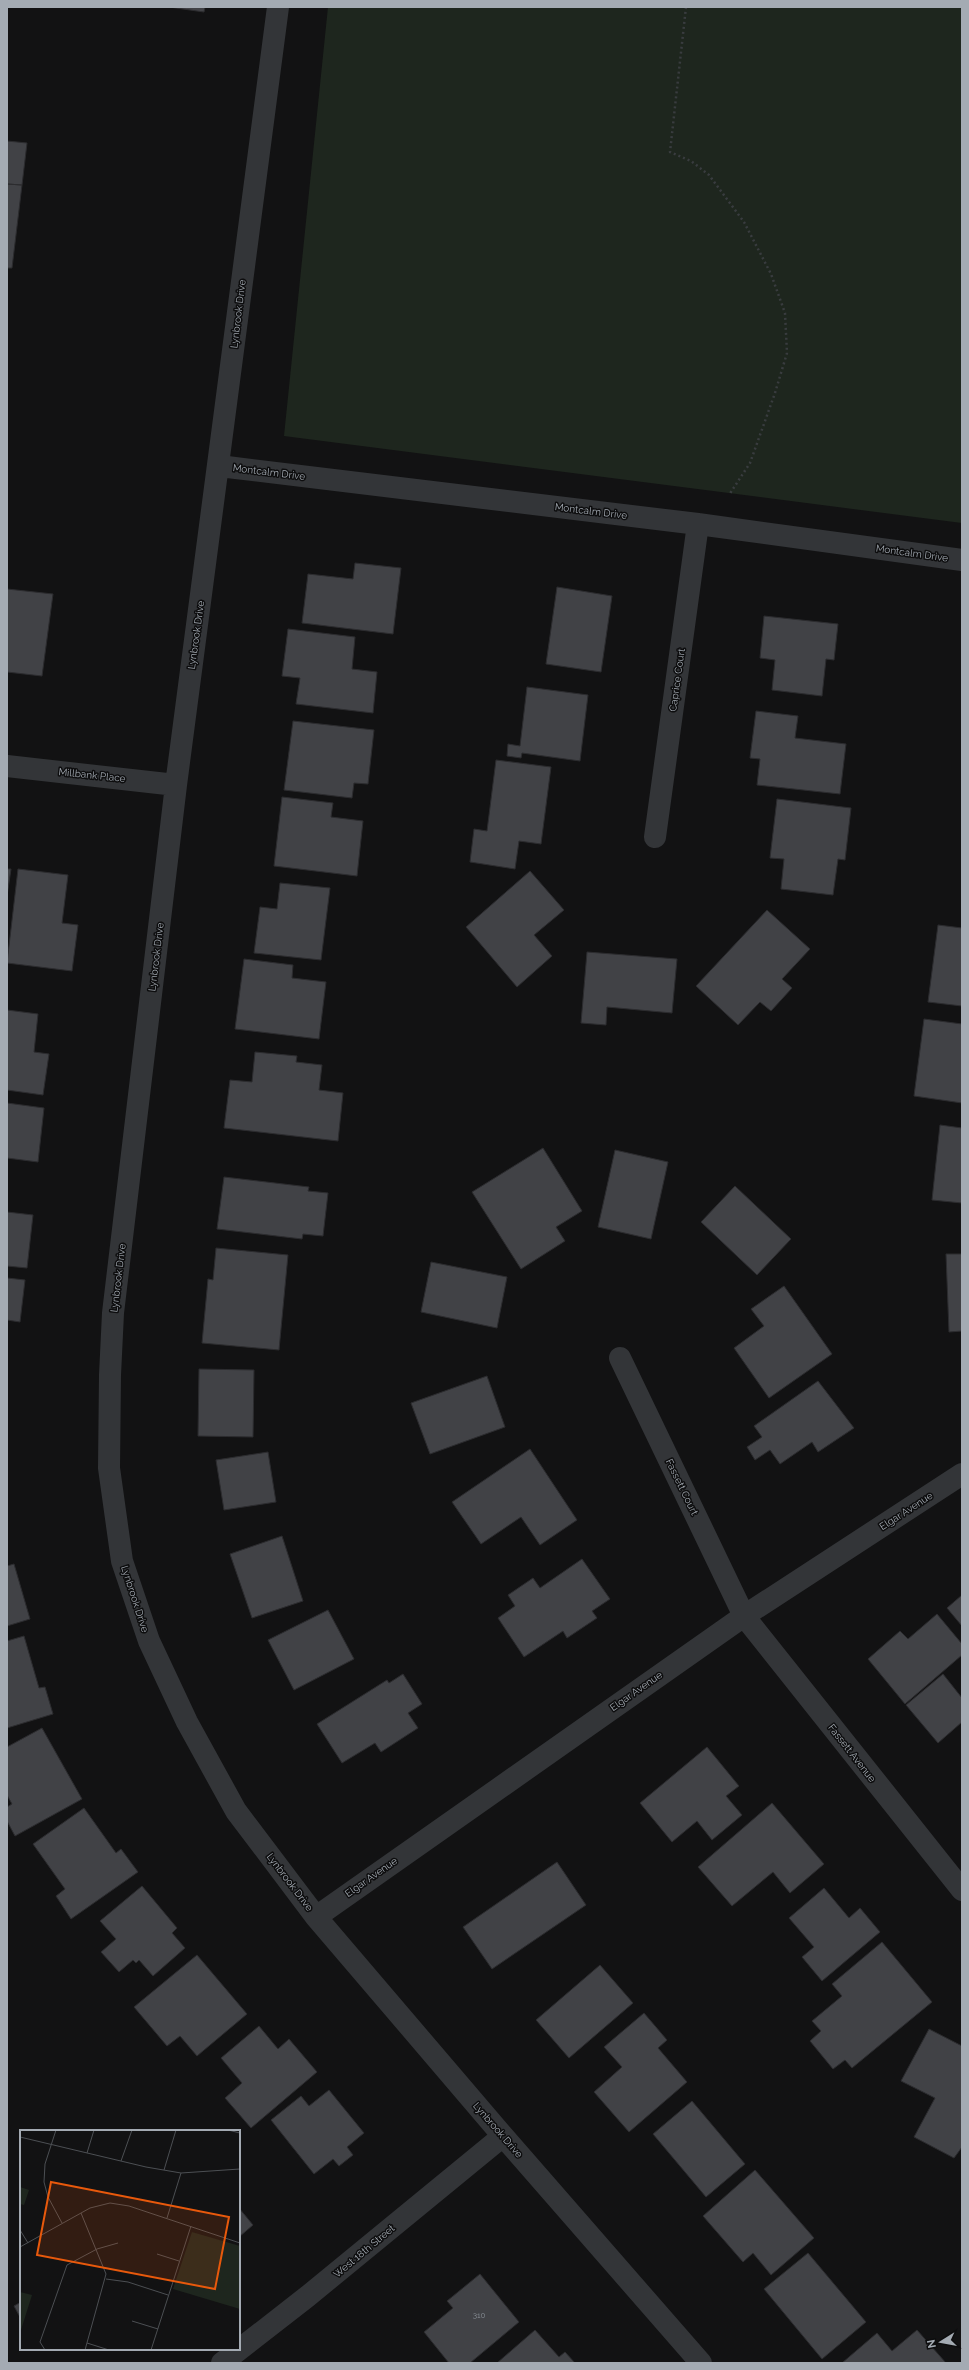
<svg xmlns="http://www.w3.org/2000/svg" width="969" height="2370" font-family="Raleway,sans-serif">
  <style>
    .green { fill: #1e261e }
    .building { fill: #414246; stroke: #2c2c2f }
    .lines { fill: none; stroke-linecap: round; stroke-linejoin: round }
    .path { stroke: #393c3f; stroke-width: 2.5; stroke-dasharray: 2 3; stroke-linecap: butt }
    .minor { stroke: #333538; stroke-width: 22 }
    .labels { text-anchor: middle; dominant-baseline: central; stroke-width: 3; stroke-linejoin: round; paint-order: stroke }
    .number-label { font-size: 8px; fill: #8b9198 }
    .street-label { font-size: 10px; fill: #a4abb3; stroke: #0d0d0e }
    .inset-road { fill: none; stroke: #4c4f53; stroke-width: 1 }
    .view { fill: #e8590c; fill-opacity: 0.15; stroke: #e8590c; stroke-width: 2 }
    .inset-edge { fill: none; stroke: #a4abb3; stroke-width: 2 }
  </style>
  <rect width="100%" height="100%" fill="#121213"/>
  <path class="green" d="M 328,7 L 962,7 L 962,523 L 284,436 Z"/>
  <path class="building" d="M 169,7 L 205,7 L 204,12 Z
    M 7,141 L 27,143 L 22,185 L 7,184 Z
    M 7,184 L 22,185 L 12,268 L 7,268 Z
    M 355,563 L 401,568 L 393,634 L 302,623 L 308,574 L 353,579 Z
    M 557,587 L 612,596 L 601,672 L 546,664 Z
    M 7,589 L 53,594 L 42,676 L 7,672 Z
    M 764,616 L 838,624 L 834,660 L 826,659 L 822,696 L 772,690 L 775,660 L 760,658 Z
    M 288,629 L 355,637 L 352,669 L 377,672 L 373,713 L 296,704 L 300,678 L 282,676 Z
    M 527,687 L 588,695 L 580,761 L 522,753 L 521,758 L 507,756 L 508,744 L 520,746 Z
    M 756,711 L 798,716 L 795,738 L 846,744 L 840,794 L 757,785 L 760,759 L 750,758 Z
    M 293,721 L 374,730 L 368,784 L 354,783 L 352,798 L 284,790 Z
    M 496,760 L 551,767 L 541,844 L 519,841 L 515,869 L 470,862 L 474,829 L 487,831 Z
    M 282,797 L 333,803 L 331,817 L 363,821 L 357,876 L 274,866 Z
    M 777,799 L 851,808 L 845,860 L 838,859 L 833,895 L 781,889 L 784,859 L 770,858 Z
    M 7,869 L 11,869 L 7,896 Z
    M 18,869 L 68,875 L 62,923 L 78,925 L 72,971 L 7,963 Z
    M 530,871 L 564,910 L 534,935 L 552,956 L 517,987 L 466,927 Z
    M 280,883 L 330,888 L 321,960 L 254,953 L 260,907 L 277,909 Z
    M 767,910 L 810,949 L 782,979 L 792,988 L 771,1011 L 760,1002 L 738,1025 L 696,986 Z
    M 938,925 L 962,928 L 962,1006 L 928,1002 Z
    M 587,952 L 677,959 L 672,1013 L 607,1007 L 606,1025 L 581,1023 Z
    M 244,959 L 293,965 L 292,978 L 326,982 L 319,1039 L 235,1029 Z
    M 7,1010 L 38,1014 L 34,1052 L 49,1054 L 43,1095 L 7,1090 Z
    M 924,1019 L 962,1024 L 962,1103 L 914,1096 Z
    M 255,1052 L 297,1056 L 296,1062 L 322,1065 L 319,1090 L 343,1093 L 338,1141 L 224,1128 L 230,1080 L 252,1082 Z
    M 7,1103 L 44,1108 L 38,1162 L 7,1158 Z
    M 940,1125 L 962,1128 L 962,1203 L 932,1200 Z
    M 543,1148 L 582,1211 L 556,1227 L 565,1241 L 521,1269 L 472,1192 Z
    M 615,1150 L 668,1162 L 651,1239 L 598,1227 Z
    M 224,1177 L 309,1187 L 308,1191 L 328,1193 L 323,1236 L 303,1234 L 302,1239 L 217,1229 Z
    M 735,1186 L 791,1239 L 757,1275 L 701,1222 Z
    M 7,1212 L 33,1215 L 27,1268 L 7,1266 Z
    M 216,1248 L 288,1255 L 279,1350 L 202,1343 L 208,1279 L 213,1280 Z
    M 946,1254 L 962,1254 L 962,1331 L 949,1332 Z
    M 431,1262 L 507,1277 L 497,1328 L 421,1312 Z
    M 7,1278 L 25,1280 L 20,1322 L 7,1320 L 7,1324 Z
    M 784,1286 L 832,1354 L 769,1398 L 734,1348 L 764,1326 L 751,1309 Z
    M 199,1369 L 254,1370 L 253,1437 L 198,1436 Z
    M 487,1376 L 505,1427 L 430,1454 L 411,1403 Z
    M 818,1381 L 854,1428 L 818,1452 L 812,1442 L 780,1464 L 770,1450 L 755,1460 L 747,1447 L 762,1437 L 754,1426 Z
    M 530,1449 L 577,1520 L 540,1545 L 521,1517 L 481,1544 L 452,1502 Z
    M 268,1452 L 276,1502 L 224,1510 L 216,1460 Z
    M 282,1536 L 303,1601 L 252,1618 L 230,1554 Z
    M 582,1559 L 610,1599 L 592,1611 L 597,1618 L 567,1638 L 563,1631 L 524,1657 L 498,1618 L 515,1606 L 508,1595 L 533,1578 L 540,1588 Z
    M 14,1564 L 30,1619 L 7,1626 L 7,1566 Z
    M 962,1595 L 962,1626 L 947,1608 Z
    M 328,1610 L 354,1659 L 294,1690 L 268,1640 Z
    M 937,1614 L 962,1644 L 962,1655 L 905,1704 L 868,1659 L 900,1631 L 908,1639 Z
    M 24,1636 L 39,1688 L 45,1687 L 53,1714 L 7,1728 L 7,1641 Z
    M 403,1674 L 422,1704 L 408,1713 L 418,1728 L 381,1752 L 375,1743 L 342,1763 L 317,1724 L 387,1680 L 389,1683 Z
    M 943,1674 L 962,1698 L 962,1722 L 938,1743 L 906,1705 Z
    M 42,1728 L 82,1799 L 15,1836 L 7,1821 L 7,1807 L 12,1804 L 7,1795 L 7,1747 Z
    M 707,1747 L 739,1786 L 726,1796 L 742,1815 L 712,1840 L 697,1821 L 672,1842 L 640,1803 Z
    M 772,1803 L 824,1864 L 790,1893 L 773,1872 L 732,1906 L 698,1867 Z
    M 84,1808 L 116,1853 L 121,1849 L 138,1872 L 71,1919 L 56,1896 L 65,1889 L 33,1844 Z
    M 557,1862 L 586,1905 L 492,1969 L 463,1927 Z
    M 142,1886 L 177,1928 L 172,1933 L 185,1948 L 153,1976 L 139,1960 L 136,1963 L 133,1960 L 119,1972 L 101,1952 L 116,1939 L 100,1921 Z
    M 824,1888 L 849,1918 L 860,1908 L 880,1932 L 822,1981 L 802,1957 L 814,1947 L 789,1918 Z
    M 882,1942 L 932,2002 L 852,2068 L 845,2060 L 833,2069 L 810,2041 L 821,2031 L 812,2021 L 842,1996 L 832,1984 Z
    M 197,1955 L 247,2014 L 197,2056 L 180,2036 L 167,2046 L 134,2007 Z
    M 600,1965 L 633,2003 L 569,2058 L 536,2020 Z
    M 644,2013 L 667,2040 L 658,2048 L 687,2082 L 629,2132 L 594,2092 L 622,2067 L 604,2047 Z
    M 259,2026 L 278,2049 L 289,2039 L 317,2072 L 251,2128 L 225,2098 L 242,2083 L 221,2058 Z
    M 929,2029 L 962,2046 L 962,2147 L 954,2158 L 914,2137 L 935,2098 L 901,2081 Z
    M 329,2090 L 364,2133 L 347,2147 L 353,2155 L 339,2166 L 333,2159 L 314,2174 L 271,2120 L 301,2096 L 309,2106 Z
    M 692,2101 L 745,2164 L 706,2197 L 653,2134 Z
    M 755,2170 L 814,2238 L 771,2275 L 753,2253 L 743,2262 L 703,2216 Z
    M 239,2208 L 253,2225 L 239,2237 Z
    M 808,2253 L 866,2322 L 822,2359 L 764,2289 Z
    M 480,2274 L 519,2322 L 470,2363 L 449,2363 L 424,2332 L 453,2308 L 447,2301 Z
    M 21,2302 L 21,2319 L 14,2306 Z
    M 535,2330 L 559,2357 L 565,2352 L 575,2363 L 497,2363 Z
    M 917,2330 L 946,2363 L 842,2363 L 877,2333 L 892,2351 Z"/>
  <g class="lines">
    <path class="path" d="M 686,7 L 670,152 L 691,161 L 709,175 L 744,222 L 771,274 L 785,313 L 787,353 L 775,393 L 750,463 L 729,495"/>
    <path class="minor" d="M 278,7 L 176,785 L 113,1313 L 110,1375 L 109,1468 L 122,1561 L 149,1641 L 187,1722 L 236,1811 L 316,1917 L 503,2136 L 701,2363
      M 219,466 L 698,524 L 962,560
      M 7,766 L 176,785
      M 655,837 L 698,524
      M 620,1358 L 744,1616 L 962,1890
      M 316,1917 L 744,1616 L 962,1474
      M 222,2363 L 308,2296 L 503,2136"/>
  </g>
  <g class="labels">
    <g class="number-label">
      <text x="479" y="2315">310</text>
    </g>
    <g class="street-label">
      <text transform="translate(238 314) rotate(-83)">Lynbrook Drive</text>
      <text transform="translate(269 472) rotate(7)">Montcalm Drive</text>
      <text transform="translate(591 511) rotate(7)">Montcalm Drive</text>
      <text transform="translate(912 553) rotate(8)">Montcalm Drive</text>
      <text transform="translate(196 635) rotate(-82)">Lynbrook Drive</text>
      <text transform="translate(677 680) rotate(-82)">Caprice Court</text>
      <text transform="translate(92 775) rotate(6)">Millbank Place</text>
      <text transform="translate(156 957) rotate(-83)">Lynbrook Drive</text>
      <text transform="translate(118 1278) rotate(-83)">Lynbrook Drive</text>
      <text transform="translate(682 1487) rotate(64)">Fassett Court</text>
      <text transform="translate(906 1511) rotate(-33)">Elgar Avenue</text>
      <text transform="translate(135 1599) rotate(72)">Lynbrook Drive</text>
      <text transform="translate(636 1691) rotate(-35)">Elgar Avenue</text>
      <text transform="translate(852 1753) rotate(52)">Fassett Avenue</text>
      <text transform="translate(371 1877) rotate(-35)">Elgar Avenue</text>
      <text transform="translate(290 1882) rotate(53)">Lynbrook Drive</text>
      <text transform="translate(498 2130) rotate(49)">Lynbrook Drive</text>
      <text transform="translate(364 2251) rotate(-40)">West 18th Street</text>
    </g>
  </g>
  <g transform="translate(20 2130)">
    <rect width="220" height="220" fill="#121213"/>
    <path d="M 0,57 L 9,60 L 4,75 L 0,74 ZM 172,102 L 220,116 L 220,179 L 153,159 ZM 0,162 L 12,165 L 0,203 Z" fill="#1e261e"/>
    <path class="inset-road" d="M 36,0 L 25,34 L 24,52 L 28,67 L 42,93M 208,0 L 220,3M 0,7 L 126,37 L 161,43 L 220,39M 67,23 L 74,0M 101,31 L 112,0M 144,40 L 156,0M 61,83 L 86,144 L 65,220M 147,88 L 161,43M 0,100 L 8,113M 0,117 L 70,78 L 90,73 L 109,76 L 220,113M 137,124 L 159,131M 86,149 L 108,152 L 148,165M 112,191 L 138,199M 67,213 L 89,220M 25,220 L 20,212 L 47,135 L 77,119 L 98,113M 131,220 L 171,96"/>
    <path class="view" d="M 31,52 L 209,87 L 195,159 L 17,125 Z"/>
    <rect width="220" height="220" class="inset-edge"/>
  </g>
  <rect width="969" height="2370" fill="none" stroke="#a4abb3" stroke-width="16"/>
  <g transform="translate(941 2342) rotate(259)" stroke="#0d0d0e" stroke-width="3" paint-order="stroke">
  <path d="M0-3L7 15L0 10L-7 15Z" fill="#a4abb3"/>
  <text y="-6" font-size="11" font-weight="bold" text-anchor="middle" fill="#a4abb3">N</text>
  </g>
</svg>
